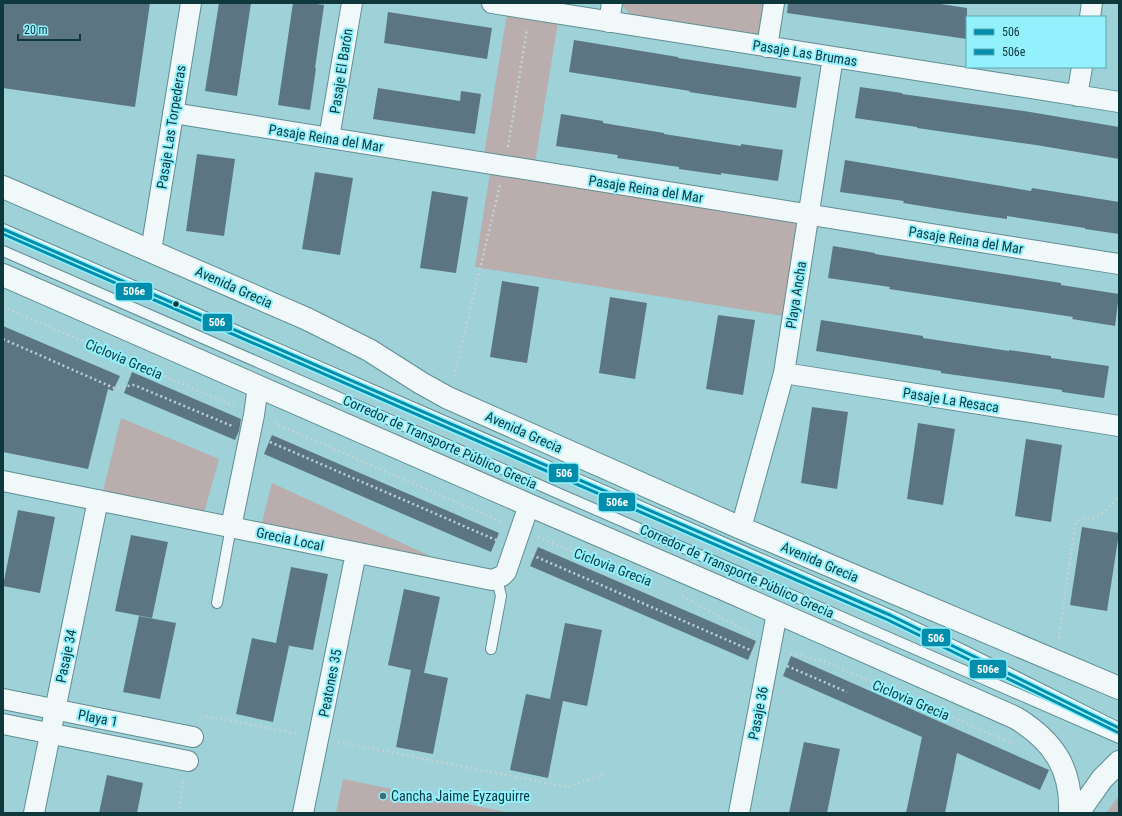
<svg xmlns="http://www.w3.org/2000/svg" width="1122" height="816" font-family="'Roboto Condensed',sans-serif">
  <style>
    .green { fill: #baadad }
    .building { fill: #5b7682 }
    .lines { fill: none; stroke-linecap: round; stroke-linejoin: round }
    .lane-casing { stroke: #5f8e93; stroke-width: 12 }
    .street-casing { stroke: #5f8e93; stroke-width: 22 }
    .primary-casing { stroke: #5f8e93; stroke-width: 24 }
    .path { stroke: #c2d3d5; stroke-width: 2.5; stroke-dasharray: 2 3; stroke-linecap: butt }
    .lane { stroke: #f0f8f9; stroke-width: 10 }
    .street { stroke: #f0f8f9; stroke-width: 20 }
    .primary { stroke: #f0f8f9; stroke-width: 22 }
    .bus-1-casing { stroke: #93f1fd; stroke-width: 6 }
    .bus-2-casing { stroke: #93f1fd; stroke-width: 6 }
    .bus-1 { stroke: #018ead; stroke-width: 3 }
    .bus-2 { stroke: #018ead; stroke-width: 3 }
    .bus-dot { fill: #0e383c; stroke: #93f1fd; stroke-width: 1.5 }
    .poi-dot { fill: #406e73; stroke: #93f1fd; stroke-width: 1.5 }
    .labels { text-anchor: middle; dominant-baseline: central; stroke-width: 4; stroke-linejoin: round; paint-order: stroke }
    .street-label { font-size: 14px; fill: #0e383c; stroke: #93f1fd }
    .poi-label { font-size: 14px; fill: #0e383c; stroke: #93f1fd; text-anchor: start }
    .line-badge { stroke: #93f1fd; stroke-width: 1.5 }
    .badge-label { font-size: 11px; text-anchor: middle; font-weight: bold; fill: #fff }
  </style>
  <rect width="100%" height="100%" fill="#9ed1d8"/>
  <path class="green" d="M 620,3 L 765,3 L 759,38 L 633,17 Z
    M 507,13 L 558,22 L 535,163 L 484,155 Z
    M 490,173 L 798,222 L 783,316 L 475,267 Z
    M 121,418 L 219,459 L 204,513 L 103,491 Z
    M 272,483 L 430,556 L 426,565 L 261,526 Z
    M 343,779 L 511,813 L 336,813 Z
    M 1119,796 L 1119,813 L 1106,813 Z"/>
  <path class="building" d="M 3,3 L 150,3 L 135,107 L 3,88 Z
    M 219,3 L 251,3 L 237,96 L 205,91 Z
    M 293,3 L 309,3 L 324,5 L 315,68 L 316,68 L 310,110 L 278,105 Z
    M 788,3 L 934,3 L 967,8 L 967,39 L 787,13 Z
    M 388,12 L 492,28 L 487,59 L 384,43 Z
    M 574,40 L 678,57 L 678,58 L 801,77 L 796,108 L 689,92 L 690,91 L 569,72 Z
    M 860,87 L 902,93 L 902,94 L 1024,111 L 1119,127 L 1119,159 L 1036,145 L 917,128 L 917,127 L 855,118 Z
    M 378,88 L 460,101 L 461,91 L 481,94 L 475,134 L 373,119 Z
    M 561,114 L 603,121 L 603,123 L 664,133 L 664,134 L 741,146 L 741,144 L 783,150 L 778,181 L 721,173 L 721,175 L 679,169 L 679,167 L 617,158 L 618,155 L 556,146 Z
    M 197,154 L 235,159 L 224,236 L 186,231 Z
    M 845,160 L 1031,191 L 1032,188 L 1119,202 L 1119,234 L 1085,229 L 1085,228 L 1007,216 L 1007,219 L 965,213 L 903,203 L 904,201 L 840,192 Z
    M 315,172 L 353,178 L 340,255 L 302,249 Z
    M 432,191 L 468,197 L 456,273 L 420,268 Z
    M 833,246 L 875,253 L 875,254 L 1061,283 L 1061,285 L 1119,294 L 1115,326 L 1072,319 L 1073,317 L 889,289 L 890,287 L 828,278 Z
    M 502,281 L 539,287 L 527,363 L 490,357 Z
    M 610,297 L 647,303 L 635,379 L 599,373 Z
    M 718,315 L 755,320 L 743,395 L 706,389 Z
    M 821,320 L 923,336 L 923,338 L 1009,351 L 1009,350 L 1051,356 L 1051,358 L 1109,366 L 1104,398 L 1062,392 L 1062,390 L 941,373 L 941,371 L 816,351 Z
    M 3,326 L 120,376 L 113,391 L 108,389 L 88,469 L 3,452 Z
    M 132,372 L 241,419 L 239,431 L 235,440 L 124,393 Z
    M 812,407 L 848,412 L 837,489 L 801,483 Z
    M 918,423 L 955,429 L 943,505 L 907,499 Z
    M 272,435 L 499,533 L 491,552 L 264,454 Z
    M 1026,439 L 1062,445 L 1051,522 L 1015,516 Z
    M 18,510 L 55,517 L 40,593 L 3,586 Z
    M 1082,527 L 1119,533 L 1107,611 L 1070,605 Z
    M 131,535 L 168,542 L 152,618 L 115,611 Z
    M 538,547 L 756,641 L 748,660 L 530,566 Z
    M 291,567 L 328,574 L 313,650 L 285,645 L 289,646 L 273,722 L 236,714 L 252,638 L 276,643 Z
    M 404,589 L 440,597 L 424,673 L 388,665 Z
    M 139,616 L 176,623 L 160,699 L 123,692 Z
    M 565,623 L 602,630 L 587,706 L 563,701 L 548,778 L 510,770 L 526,694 L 550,699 Z
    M 791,656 L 1049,770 L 1040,790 L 957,753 L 945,813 L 906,813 L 922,737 L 783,676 Z
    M 411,670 L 448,678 L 433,754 L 396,747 Z
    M 804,742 L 840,749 L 827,813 L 789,813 Z
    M 107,775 L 143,783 L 137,813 L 99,813 Z"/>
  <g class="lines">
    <g class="lane-casing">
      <path id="lane" d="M 3,229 L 890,615 L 965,651 L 1119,728
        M 3,251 L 1119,738
        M 217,603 L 231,527
        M 491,649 L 501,596 L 497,579"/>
    </g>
    <g class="street-casing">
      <path id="street" d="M 492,3 L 1119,102
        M 1090,17 L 1092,3
        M 609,22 L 612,3
        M 767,47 L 774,3
        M 1077,96 L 1082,67
        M 173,113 L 1119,264
        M 329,138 L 352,3
        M 151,251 L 191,3
        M 784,373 L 1119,426
        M 3,481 L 492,580 L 502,576 L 506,572 L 529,505
        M 231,527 L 254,415 L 258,386
        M 741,528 L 784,373 L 833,57
        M 3,699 L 193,737
        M 3,724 L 188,761
        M 34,813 L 98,500
        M 303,813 L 356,553
        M 739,813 L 777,613"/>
    </g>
    <g class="primary-casing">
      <path id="primary" d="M 3,187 L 307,319 L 369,350 L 421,383 L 448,398 L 741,528 L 1119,688
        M 3,275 L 529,505 L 728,591 L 1016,718 C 1053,741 1072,768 1070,813
        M 1078,813 L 1102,779 L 1119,762"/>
    </g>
    <path class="path" d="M 508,147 L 527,29
      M 3,307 L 234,406
      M 3,339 L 114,388 L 134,385 L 232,426
      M 454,377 L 500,185
      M 274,423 L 502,522
      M 270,442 L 496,540
      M 538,537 L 598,562 L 613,567
      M 532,555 L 750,650
      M 682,596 L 753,635
      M 1059,639 L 1075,525 C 1082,514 1088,522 1097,517 C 1105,512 1112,503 1119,497
      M 790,653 L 826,662 L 1013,744
      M 787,666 L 847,692
      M 201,718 L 206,716 L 299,734
      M 338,742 L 567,787 L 604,774
      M 178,813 L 184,780"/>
    <use href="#lane" class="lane"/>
    <use href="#street" class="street"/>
    <use href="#primary" class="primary"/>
    <g class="bus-1-casing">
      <path id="bus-1" d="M 3,229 L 890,615 L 1119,728"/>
    </g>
    <g class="bus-2-casing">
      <path id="bus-2" d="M 3,234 L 888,620 L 1117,732"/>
    </g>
    <use href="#bus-1" class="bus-1"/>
    <use href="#bus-2" class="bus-2"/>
  </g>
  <circle class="bus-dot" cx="176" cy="304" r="3.5"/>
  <circle class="poi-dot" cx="383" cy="796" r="4"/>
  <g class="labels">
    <g class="street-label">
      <text transform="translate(805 53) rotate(9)">Pasaje Las Brumas</text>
      <text transform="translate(341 71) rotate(-81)">Pasaje El Barón</text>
      <text transform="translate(171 127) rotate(-81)">Pasaje Las Torpederas</text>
      <text transform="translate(326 138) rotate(9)">Pasaje Reina del Mar</text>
      <text transform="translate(646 189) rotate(9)">Pasaje Reina del Mar</text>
      <text transform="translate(966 240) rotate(9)">Pasaje Reina del Mar</text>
      <text transform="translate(234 287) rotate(24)">Avenida Grecia</text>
      <text transform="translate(796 295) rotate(-81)">Playa Ancha</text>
      <text transform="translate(124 359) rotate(23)">Ciclovia Grecia</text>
      <text transform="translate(951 400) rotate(9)">Pasaje La Resaca</text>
      <text transform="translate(524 432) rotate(24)">Avenida Grecia</text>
      <text transform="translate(440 442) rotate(24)">Corredor de Transporte Público Grecia</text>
      <text transform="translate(290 539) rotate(12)">Grecia Local</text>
      <text transform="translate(820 562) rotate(23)">Avenida Grecia</text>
      <text transform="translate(613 567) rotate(21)">Ciclovia Grecia</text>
      <text transform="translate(737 571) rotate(24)">Corredor de Transporte Público Grecia</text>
      <text transform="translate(66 656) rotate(-78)">Pasaje 34</text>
      <text transform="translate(330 683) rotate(-79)">Peatones 35</text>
      <text transform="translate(911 700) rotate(23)">Ciclovia Grecia</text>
      <text transform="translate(758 713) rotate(-79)">Pasaje 36</text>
      <text transform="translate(98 718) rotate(11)">Playa 1</text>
    </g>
    <g class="poi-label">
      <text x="391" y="796">Cancha Jaime Eyzaguirre</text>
    </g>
  </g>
  <g class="line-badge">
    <rect x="115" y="282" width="38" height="19" rx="4" fill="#018ead"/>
    <rect x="202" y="313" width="31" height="19" rx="4" fill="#018ead"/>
    <rect x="548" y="463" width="31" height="20" rx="4" fill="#018ead"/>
    <rect x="598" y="492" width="38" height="20" rx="4" fill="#018ead"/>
    <rect x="921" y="628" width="30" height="19" rx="4" fill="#018ead"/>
    <rect x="969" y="659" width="38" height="20" rx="4" fill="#018ead"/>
  </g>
  <g class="badge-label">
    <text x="134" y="295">506e</text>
    <text x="217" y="326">506</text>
    <text x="564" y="477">506</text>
    <text x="617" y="506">506e</text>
    <text x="936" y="642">506</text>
    <text x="988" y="673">506e</text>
  </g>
  <rect width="1122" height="816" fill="none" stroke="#0e383c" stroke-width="8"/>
  <rect x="966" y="16" width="140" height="52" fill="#93f1fd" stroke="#5ea7b0"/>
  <rect x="974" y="29" width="20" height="6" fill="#018ead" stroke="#5ea7b0"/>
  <text x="1002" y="36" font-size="12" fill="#0e383c">506</text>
  <rect x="974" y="49" width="20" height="6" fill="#018ead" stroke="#5ea7b0"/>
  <text x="1002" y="56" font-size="12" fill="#0e383c">506e</text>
  <path d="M18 34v6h62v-6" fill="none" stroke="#0e383c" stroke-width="2"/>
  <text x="24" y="34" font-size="12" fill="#0e383c" stroke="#93f1fd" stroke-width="3" paint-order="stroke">20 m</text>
</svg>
